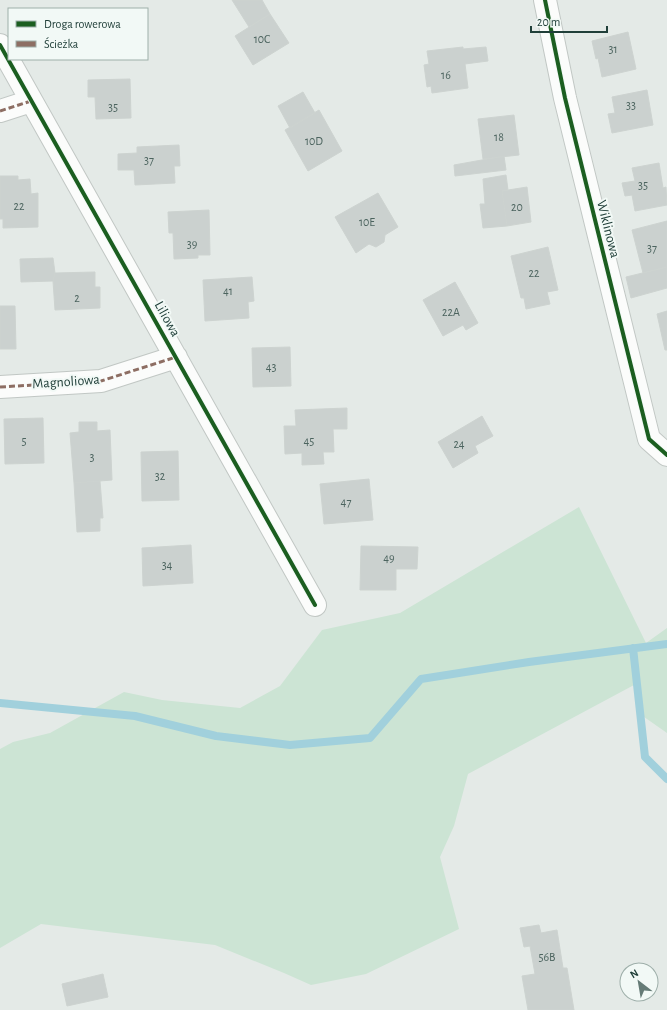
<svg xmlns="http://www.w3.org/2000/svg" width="667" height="1010" font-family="'Alegreya Sans',sans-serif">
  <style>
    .green { fill: #cce4d4 }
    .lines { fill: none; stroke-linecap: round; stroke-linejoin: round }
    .stream { stroke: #a1d0dc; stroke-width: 8 }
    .building { fill: #cbd1cf; stroke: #cdd3d0 }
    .street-casing { stroke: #c1c7c4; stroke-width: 24 }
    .street { stroke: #fbfcfb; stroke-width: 22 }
    .quiet { stroke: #8d6e63; stroke-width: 3; stroke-dasharray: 6 3; stroke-linecap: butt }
    .cycleway-casing { stroke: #f2f9f6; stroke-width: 6 }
    .cycleway { stroke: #1b5e20; stroke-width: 4 }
    .labels { text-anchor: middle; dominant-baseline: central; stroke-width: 4; stroke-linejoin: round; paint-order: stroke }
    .number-label { font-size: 12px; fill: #4c645f }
    .street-label { font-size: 14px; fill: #203f39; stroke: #f2f9f6 }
  </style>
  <rect width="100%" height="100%" fill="#e4eae7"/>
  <path class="green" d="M 579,507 L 646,643 L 667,628 L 667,733 L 637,712 L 634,685 L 468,774 L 454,826 L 440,857 L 459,929 L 366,974 L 311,985 L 284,973 L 215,945 L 41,924 L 0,948 L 0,749 L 13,742 L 50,733 L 124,692 L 162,700 L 240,708 L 280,686 L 322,630 L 400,613 Z"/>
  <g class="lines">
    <path class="stream" d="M 633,648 L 645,757 L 667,779
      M 0,703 L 135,716 L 216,736 L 290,745 L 370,738 L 421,679 L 529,662 L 667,644"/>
  </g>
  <path class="building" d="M 232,0 L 262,0 L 270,14 L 249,27 Z
    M 270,14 L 289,43 L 253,65 L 235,36 Z
    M 628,32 L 636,69 L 602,77 L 598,58 L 596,59 L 592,41 Z
    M 463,47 L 463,49 L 486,47 L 488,61 L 465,64 L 468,88 L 432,93 L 431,86 L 427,87 L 424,65 L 429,64 L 427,51 Z
    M 130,79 L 131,118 L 96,119 L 95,97 L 88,97 L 88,80 Z
    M 647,90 L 653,125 L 612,133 L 608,114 L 615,113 L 612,97 Z
    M 303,92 L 315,113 L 290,128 L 278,106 Z
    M 319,110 L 342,151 L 308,171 L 285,130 Z
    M 514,115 L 519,155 L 483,159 L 478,119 Z
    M 179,145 L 180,166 L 174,166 L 175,183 L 135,185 L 134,170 L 118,170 L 118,154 L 137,153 L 137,147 Z
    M 504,156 L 506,170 L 455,176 L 454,165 Z
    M 659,163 L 663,188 L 666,187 L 667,205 L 635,211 L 632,195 L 625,196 L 622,183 L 635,181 L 632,168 Z
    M 506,175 L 508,190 L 502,191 L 507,226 L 483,228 L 480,204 L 485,204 L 483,179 Z
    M 0,176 L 18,176 L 18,180 L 30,179 L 31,194 L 38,193 L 38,227 L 3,228 L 3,219 L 0,219 Z
    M 527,187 L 531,222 L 507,226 L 502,191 Z
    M 378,193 L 398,227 L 385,235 L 384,242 L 376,247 L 369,244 L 356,253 L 335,217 Z
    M 209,210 L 210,255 L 198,255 L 198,258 L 174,259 L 173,233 L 169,233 L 168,212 Z
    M 667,221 L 667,267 L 643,273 L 632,230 Z
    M 548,247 L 558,290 L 547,292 L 550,304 L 526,309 L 524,298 L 521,298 L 511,256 Z
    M 53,258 L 55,273 L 53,281 L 21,282 L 20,259 Z
    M 667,267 L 667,288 L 631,298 L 626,277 Z
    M 95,272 L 95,287 L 100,287 L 100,308 L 55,310 L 53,281 L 55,273 Z
    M 252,277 L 254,301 L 248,302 L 249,318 L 205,321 L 203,280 Z
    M 455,282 L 478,323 L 466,330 L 463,325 L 443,336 L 423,300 Z
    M 0,306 L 15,306 L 16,349 L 0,349 Z
    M 667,311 L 667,350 L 665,350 L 657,314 Z
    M 290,347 L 291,386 L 253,387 L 252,348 Z
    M 347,408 L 347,429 L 333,429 L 334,452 L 323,452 L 324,464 L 302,465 L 302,453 L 285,454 L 284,426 L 296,426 L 295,410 Z
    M 482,416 L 493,436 L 475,446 L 478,453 L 453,468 L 438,442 Z
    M 43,418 L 44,463 L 5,464 L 4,419 Z
    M 79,422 L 97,422 L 97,431 L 110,430 L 112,480 L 74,483 L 70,433 L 79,432 Z
    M 178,451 L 179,500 L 142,501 L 141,452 Z
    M 369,479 L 373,520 L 324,524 L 320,484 Z
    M 100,481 L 103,518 L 100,518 L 100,531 L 77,532 L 74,483 Z
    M 191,545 L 193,583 L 143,586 L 142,548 Z
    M 361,546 L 418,547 L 417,569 L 396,569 L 396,590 L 360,590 Z
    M 539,925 L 541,933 L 557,930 L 563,968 L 567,968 L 574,1010 L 528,1010 L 522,976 L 535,974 L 530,946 L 524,947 L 520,928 Z
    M 103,974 L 108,997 L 67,1006 L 62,984 Z"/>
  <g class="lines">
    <g class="street-casing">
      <path id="street" d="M 545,0 L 565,98 L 649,439 L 667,455
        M 0,45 L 315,605
        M 0,111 L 31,101
        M 0,387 L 101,381 L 176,357"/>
    </g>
    <use href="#street" class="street"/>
    <path class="quiet" d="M 0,111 L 31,101
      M 0,387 L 101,381 L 176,357"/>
    <g class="cycleway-casing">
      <path id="cycleway" d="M 545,0 L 565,98 L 649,439 L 667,455
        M 0,45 L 315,605"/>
    </g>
    <use href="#cycleway" class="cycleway"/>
  </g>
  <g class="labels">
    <g class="number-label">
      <text x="262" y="39">10C</text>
      <text x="613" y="49">31</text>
      <text x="446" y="75">16</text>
      <text x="631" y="105">33</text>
      <text x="113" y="107">35</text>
      <text x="499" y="137">18</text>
      <text x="314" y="141">10D</text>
      <text x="149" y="160">37</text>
      <text x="643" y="185">35</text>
      <text x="19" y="206">22</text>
      <text x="517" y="207">20</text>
      <text x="367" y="222">10E</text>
      <text x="192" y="244">39</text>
      <text x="652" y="248">37</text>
      <text x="534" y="273">22</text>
      <text x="228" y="291">41</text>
      <text x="77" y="298">2</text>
      <text x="451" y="312">22A</text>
      <text x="271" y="367">43</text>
      <text x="24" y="441">5</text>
      <text x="309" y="441">45</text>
      <text x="459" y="444">24</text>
      <text x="92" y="457">3</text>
      <text x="160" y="476">32</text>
      <text x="346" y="502">47</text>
      <text x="389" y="558">49</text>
      <text x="167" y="565">34</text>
      <text x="547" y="957">56B</text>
    </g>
    <g class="street-label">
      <text transform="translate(608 229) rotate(76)">Wiklinowa</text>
      <text transform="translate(167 319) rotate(61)">Liliowa</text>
      <text transform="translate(66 382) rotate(-4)">Magnoliowa</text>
    </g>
  </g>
  <rect x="8" y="8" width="140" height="52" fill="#f2f9f6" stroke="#9eafaa"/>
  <rect x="16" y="21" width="20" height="6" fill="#1b5e20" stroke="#9eafaa"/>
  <text x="44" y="28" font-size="12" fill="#203f39">Droga rowerowa</text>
  <rect x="16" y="41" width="20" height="6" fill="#8d6e63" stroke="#9eafaa"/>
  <text x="44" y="48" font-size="12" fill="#203f39">Ścieżka</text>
  <g transform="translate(639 982) rotate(329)"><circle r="19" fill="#f2f9f6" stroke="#9eafaa"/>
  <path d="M0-3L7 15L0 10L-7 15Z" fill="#657b76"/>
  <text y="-6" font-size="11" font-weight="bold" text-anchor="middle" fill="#203f39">N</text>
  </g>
  <path d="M531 26v6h76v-6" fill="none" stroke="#203f39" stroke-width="2"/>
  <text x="537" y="26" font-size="12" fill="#203f39" stroke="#f2f9f6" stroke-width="3" paint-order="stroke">20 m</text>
</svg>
